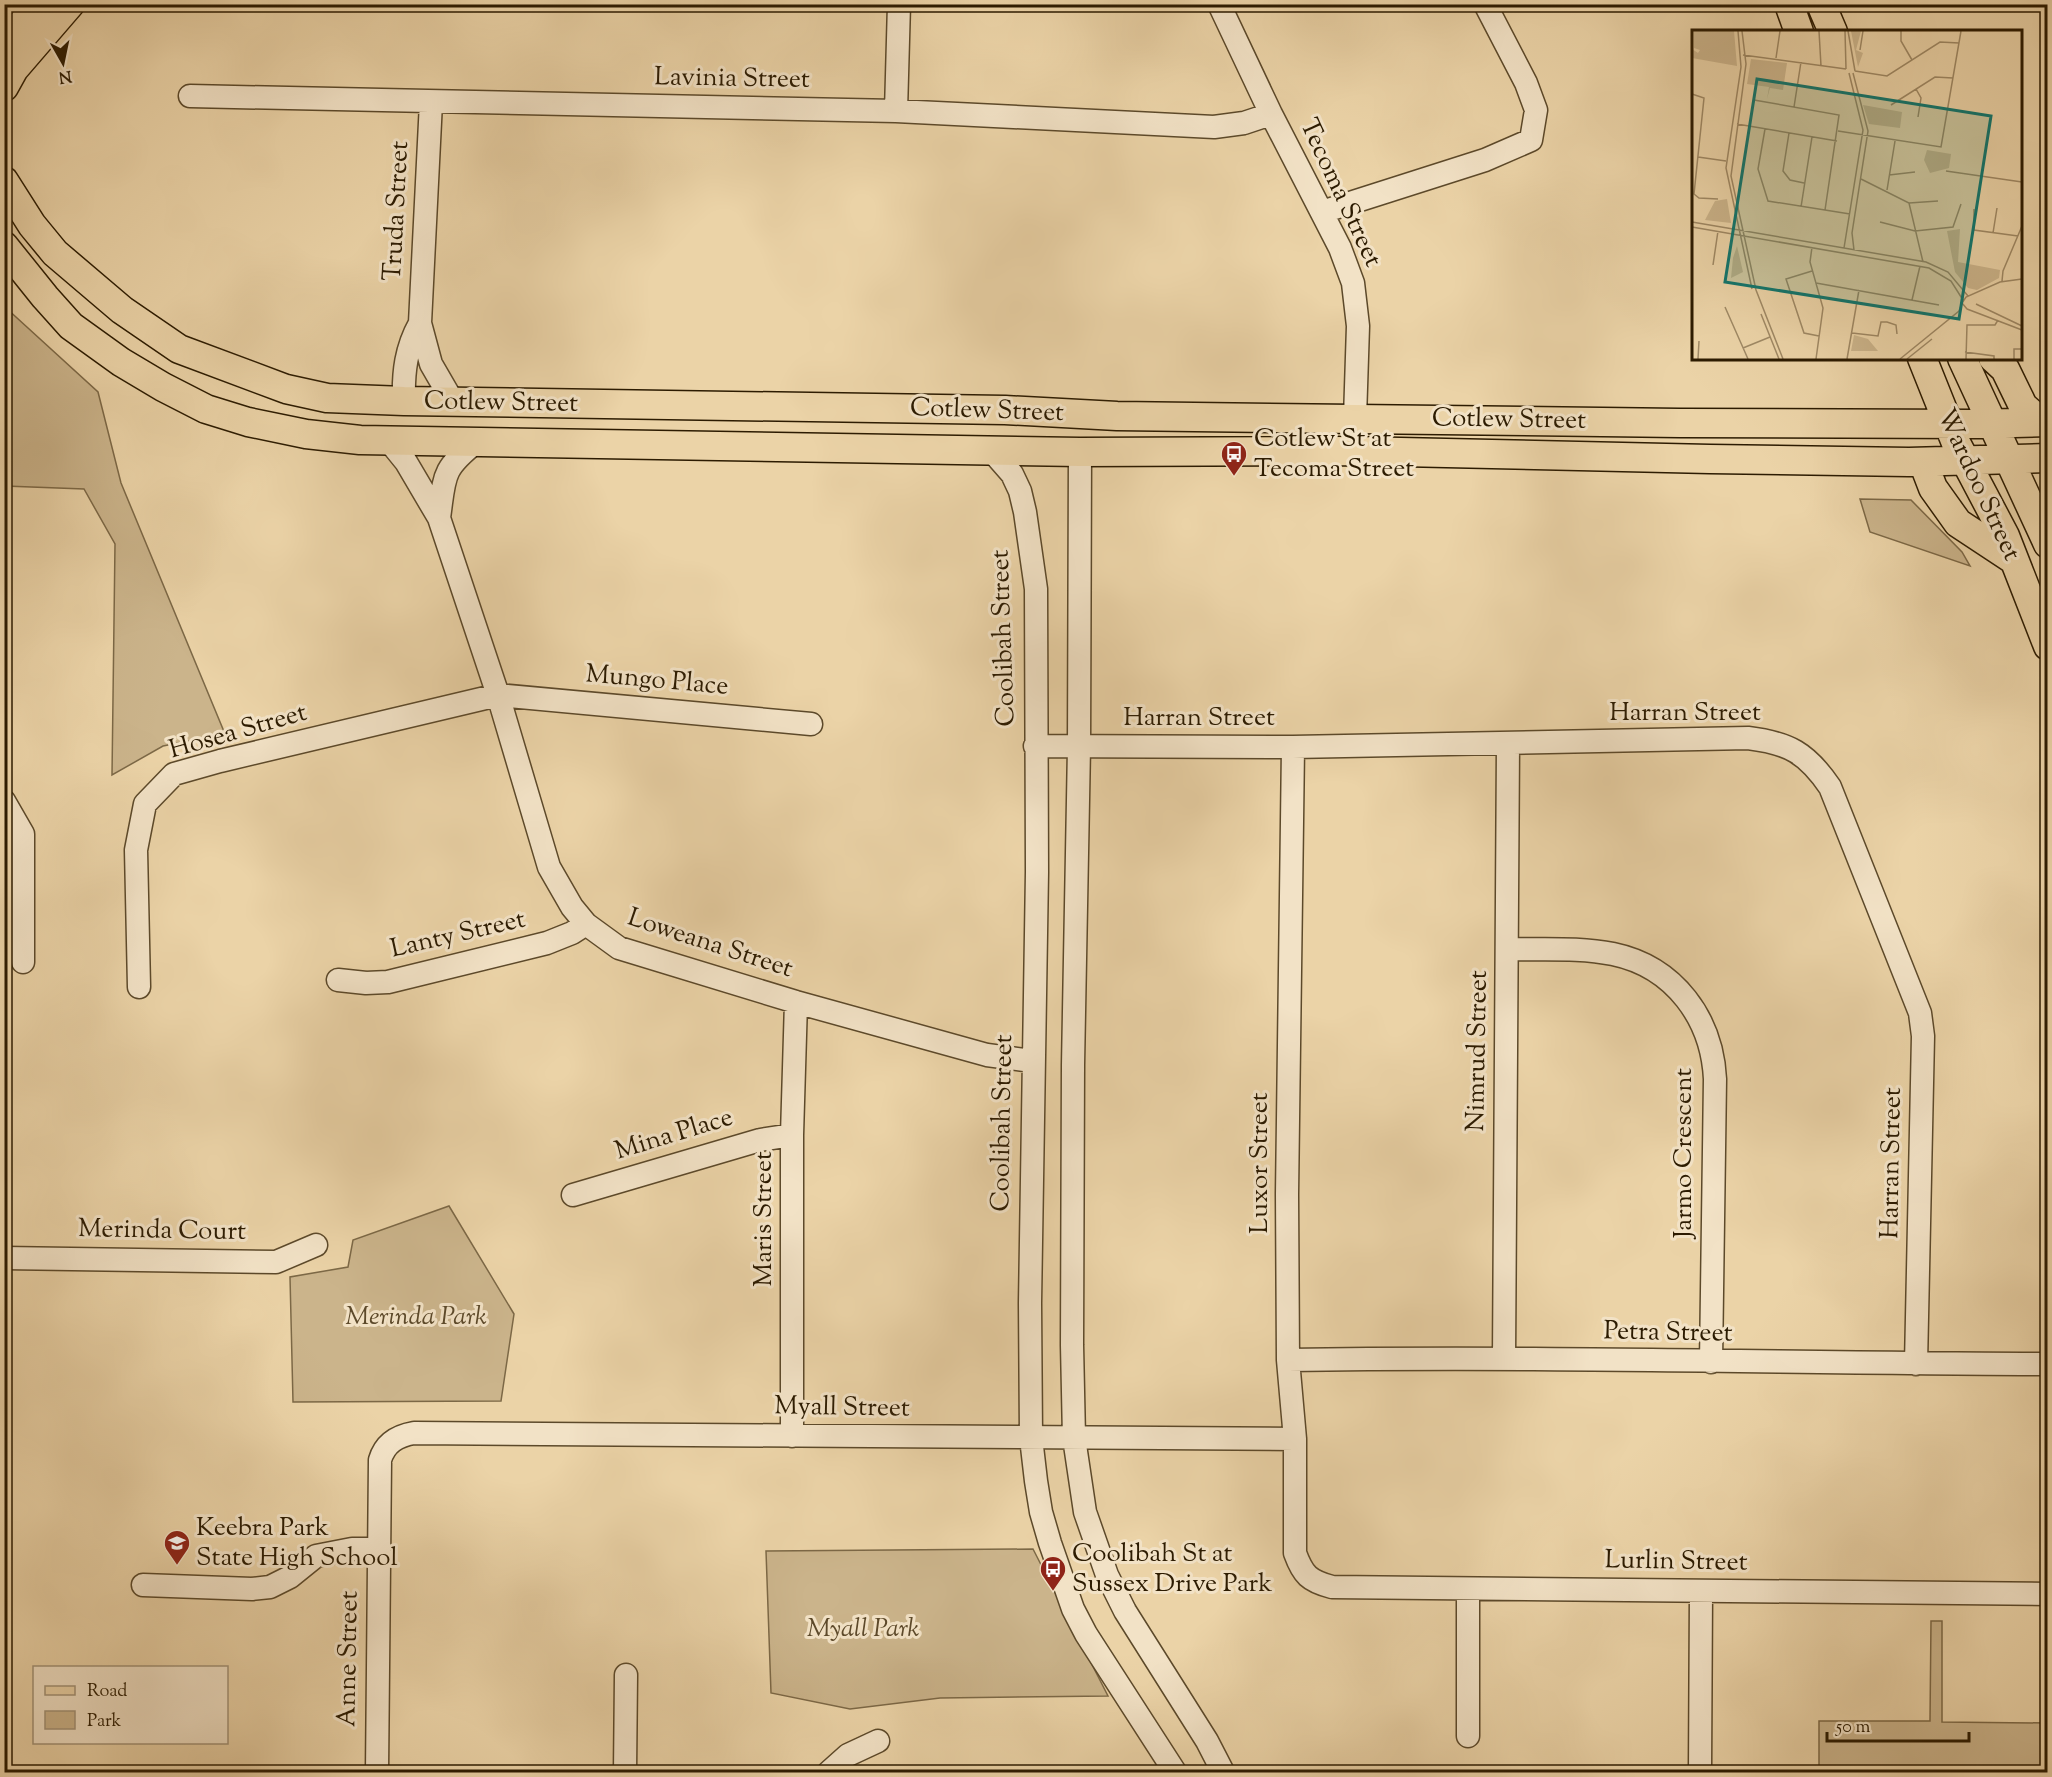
<svg xmlns="http://www.w3.org/2000/svg" width="2052" height="1777" font-family="'Sorts Mill Goudy',serif">
  <style>
    .green { fill: #cbb48b; stroke: #7c6846; stroke-width: 1.5 }
    .lines { fill: none; stroke-linecap: round; stroke-linejoin: round }
    .minor-casing { stroke: #5c492a; stroke-width: 25 }
    .major-casing { stroke: #2c1b01; stroke-width: 31 }
    .minor { stroke: #f2e2c6; stroke-width: 22 }
    .major { stroke: #ebd3a7; stroke-width: 28 }
    .labels { text-anchor: middle; dominant-baseline: central; stroke-width: 6; stroke-linejoin: round; paint-order: stroke }
    .street-label { font-size: 26px; fill: #2c1b01; stroke: #f2e2c6 }
    .poi-label { font-size: 26px; fill: #2c1b01; stroke: #f2e2c6; text-anchor: start }
    .park-label { font-size: 26px; font-style: italic; fill: #5c492a; stroke: #f2e2c6 }
    .inset-road { fill: none; stroke: #9f8965; stroke-width: 1.5 }
    .view { fill: #0f766e; fill-opacity: 0.15; stroke: #0f766e; stroke-width: 3 }
    .inset-edge { fill: none; stroke: #2c1b01; stroke-width: 3 }
  </style>
  <rect width="100%" height="100%" fill="#ebd3a7"/>
  <filter id="stains"><feTurbulence type="fractalNoise" baseFrequency=".00333" numOctaves="4"/><feColorMatrix values="0 0 0 0 .2 0 0 0 0 .09 0 0 0 0 .02 0 0 0 .5 -.17"/></filter>
  <radialGradient id="worn" r=".72"><stop offset=".6" stop-color="#630" stop-opacity="0"/><stop offset="1" stop-color="#630" stop-opacity=".3"/></radialGradient>
  <path class="green" d="M 5,307 L 98,392 L 121,483 L 225,734 L 163,746 L 112,775 L 115,544 L 84,489 L 5,486 Z
    M 1860,499 L 1911,500 L 1962,552 L 1970,566 L 1870,532 Z
    M 449,1206 L 514,1314 L 501,1401 L 293,1402 L 290,1277 L 348,1267 L 353,1240 Z
    M 1033,1549 L 1108,1696 L 940,1698 L 850,1709 L 771,1693 L 766,1551 Z
    M 1931,1621 L 1942,1621 L 1942,1722 L 2047,1723 L 2047,1772 L 1819,1772 L 1819,1721 L 1930,1721 Z"/>
  <g class="lines">
    <g class="minor-casing">
      <path id="minor" d="M 1219,4 L 1271,114 L 1340,248 L 1353,283 L 1358,326 L 1355,418
        M 190,96 L 896,111 L 1214,127 L 1244,123 L 1271,114
        M 431,102 L 420,323 L 431,364 L 453,402
        M 896,111 L 899,4
        M 1322,212 L 1485,160 L 1531,140 L 1536,110 L 1526,83 L 1485,4
        M 404,401 C 403,372 406,348 420,323
        M 389,441 L 406,462 L 439,518 L 498,695 L 549,867 L 572,907 L 586,924 L 619,948 L 796,1002 L 987,1055 L 1032,1061
        M 991,450 L 1012,474 L 1020,491 L 1025,512 L 1036,589 L 1037,872 L 1030,1303 L 1031,1438 L 1036,1481 L 1041,1512 L 1050,1543 L 1073,1609 L 1086,1634 L 1175,1772
        M 1080,452 L 1079,747 L 1073,1065 L 1072,1345 L 1074,1438 L 1085,1512 L 1107,1575 L 1125,1611 L 1207,1741 L 1223,1772
        M 439,518 C 445,476 441,470 476,442
        M 1035,746 L 1293,747 L 1748,738 C 1789,743 1807,753 1830,787 L 1920,1013 L 1923,1036 L 1916,1364
        M 1293,747 L 1287,1194 L 1288,1360 L 1295,1439 L 1295,1553 C 1303,1575 1309,1581 1332,1587 L 2048,1594
        M 4,801 L 23,834 L 23,962
        M 1508,949 C 1542,950 1579,947 1613,954 C 1675,967 1712,1019 1715,1079 L 1711,1362
        M 338,980 L 366,983 L 388,982 L 547,943 L 572,933 L 586,924
        M 139,987 L 136,850 L 145,804 L 174,774 L 220,761 L 498,695 L 811,724
        M 573,1195 L 760,1140 L 792,1135
        M 4,1258 L 276,1262 L 316,1245
        M 1504,1358 L 1508,744
        M 1288,1360 C 1541,1356 1794,1363 2048,1364
        M 792,1436 L 792,1135 L 796,1002
        M 143,1585 L 252,1589 L 270,1587 L 290,1577 L 316,1556 L 352,1549 L 379,1549
        M 1468,1736 L 1468,1589
        M 377,1772 L 380,1460 C 385,1443 397,1436 414,1433 L 1295,1439
        M 625,1772 L 626,1675
        M 829,1772 L 848,1755 L 878,1741
        M 1700,1772 L 1701,1591"/>
    </g>
    <g class="major-casing">
      <path id="major" d="M 1789,4 L 1799,32
        M 1821,4 L 1833,32
        M 4,45 L 39,4
        M 4,87 L 14,69 L 70,4
        M 4,181 L 32,225 L 55,253 L 122,310 L 179,349 L 286,389 L 327,398 L 404,401 L 1005,410 L 1117,416 L 1680,423 L 1975,424 L 2048,422
        M 4,246 L 45,297 L 71,326 L 121,362 L 163,387 L 206,409 L 248,422 L 306,434 L 360,440 L 1080,452 L 1355,451 L 1710,459 L 1909,462 L 2048,458
        M 1922,358 L 1956,443 L 2005,536 L 2048,646
        M 1962,358 L 2048,544
        M 1993,358 L 2005,369 L 2023,406 L 2041,422
        M 1923,462 L 1933,488 L 1958,523 L 2014,560"/>
    </g>
    <use href="#minor" class="minor"/>
    <use href="#major" class="major"/>
  </g>
  <defs>
    <g id="bus-pin" transform="scale(1.35)"><path d="M0 17L-7.5 6A9.5 9.5 0 1 1 7.5 6Z" fill="#8f2418" stroke="#f2e2c6"/><path d="M-5-6H5V4H4V6H2V4H-2V6H-4V4H-5ZM-3.5-4V0h7V-4ZM-3.5 1.2v1.5H-2V1.2ZM2 1.2v1.5H3.5V1.2Z" fill="#fff"/></g>
    <g id="school-pin" transform="scale(1.35)"><path d="M0 17L-7.5 6A9.5 9.5 0 1 1 7.5 6Z" fill="#8f2418" stroke="#f2e2c6"/><path d="M0-5L7-2L0 1L-7-2ZM-4 1L0 2.5L4 1V4Q0 6-4 4Z" fill="#fff"/></g>
  </defs>
  <g fill-rule="evenodd">
    <use href="#bus-pin" x="1234" y="454"/>
    <use href="#school-pin" x="177" y="1543"/>
    <use href="#bus-pin" x="1053" y="1569"/>
  </g>
  <g class="labels">
    <g class="street-label">
      <text transform="translate(732 79) rotate(1)">Lavinia Street</text>
      <text transform="translate(1340 193) rotate(65)">Tecoma Street</text>
      <text transform="translate(397 211) rotate(-87)">Truda Street</text>
      <text transform="translate(501 403) rotate(1)">Cotlew Street</text>
      <text transform="translate(987 411) rotate(2)">Cotlew Street</text>
      <text transform="translate(1509 420) rotate(1)">Cotlew Street</text>
      <text transform="translate(1978 485) rotate(65)">Wardoo Street</text>
      <text transform="translate(1004 638) rotate(-92)">Coolibah Street</text>
      <text transform="translate(657 681) rotate(5)">Mungo Place</text>
      <text x="1685" y="713">Harran Street</text>
      <text x="1199" y="718">Harran Street</text>
      <text transform="translate(238 732) rotate(-16)">Hosea Street</text>
      <text transform="translate(458 935) rotate(-13)">Lanty Street</text>
      <text transform="translate(710 944) rotate(18)">Loweana Street</text>
      <text transform="translate(1478 1051) rotate(-89)">Nimrud Street</text>
      <text transform="translate(1003 1123) rotate(-89)">Coolibah Street</text>
      <text transform="translate(674 1135) rotate(-17)">Mina Place</text>
      <text transform="translate(1684 1153) rotate(-90)">Jarmo Crescent</text>
      <text transform="translate(1260 1163) rotate(-90)">Luxor Street</text>
      <text transform="translate(1892 1163) rotate(-89)">Harran Street</text>
      <text transform="translate(764 1219) rotate(-90)">Maris Street</text>
      <text transform="translate(162 1231) rotate(1)">Merinda Court</text>
      <text transform="translate(1668 1333) rotate(1)">Petra Street</text>
      <text transform="translate(842 1408) rotate(1)">Myall Street</text>
      <text transform="translate(1676 1562) rotate(1)">Lurlin Street</text>
      <text transform="translate(349 1659) rotate(-89)">Anne Street</text>
    </g>
    <g class="poi-label">
      <text x="1254" y="439">Cotlew St at<tspan x="1254" dy="30">Tecoma Street</tspan></text>
      <text x="196" y="1528">Keebra Park<tspan x="196" dy="30">State High School</tspan></text>
      <text x="1072" y="1554">Coolibah St at<tspan x="1072" dy="30">Sussex Drive Park</tspan></text>
    </g>
    <g class="park-label">
      <text x="416" y="1317">Merinda Park</text>
      <text x="863" y="1629">Myall Park</text>
    </g>
  </g>
  <g transform="translate(1692 30)">
    <rect width="330" height="330" fill="#ebd3a7"/>
    <path d="M 2,1 L 42,1 L 45,36 L 0,28 L 0,19 L 6,23 L 8,20 L 2,18 ZM 159,1 L 169,1 L 164,20 L 171,23 L 166,37 ZM 59,29 L 95,33 L 91,60 L 78,58 L 75,69 L 77,57 L 55,54 ZM 171,75 L 210,82 L 208,98 L 177,94 ZM 235,120 L 259,124 L 257,138 L 238,143 L 232,130 ZM 35,169 L 39,193 L 13,190 L 23,171 ZM 268,199 L 266,232 L 308,240 L 307,248 L 285,260 L 276,258 L 263,242 L 255,201 ZM 45,216 L 51,242 L 39,248 L 41,228 ZM 162,305 L 176,309 L 186,321 L 159,321 Z" fill="#cbb48b"/>
    <path class="inset-road" d="M 46,1 L 49,37 L 34,138 L 60,259M 50,1 L 54,34 L 39,146 L 64,260 L 91,329M 127,1 L 129,36M 153,1 L 154,39M 156,1 L 163,41M 209,1 L 209,11 L 220,30M 168,20 L 171,1M 51,25 L 154,39M 84,28 L 88,1M 163,41 L 195,46 L 248,12 L 267,13M 161,43 L 176,101 L 160,203 L 162,220M 224,59 L 229,68 L 226,87M 0,64 L 12,68 L 2,164 L 7,168 L 26,169M 62,70 L 147,85 L 133,180M 199,75 L 243,47 L 261,48M 102,77 L 109,32M 45,94 L 145,111M 73,99 L 66,139 L 76,171 L 158,184M 146,101 L 249,117 L 269,1M 97,103 L 91,141 L 98,150 L 112,153M 6,127 L 34,131M 254,141 L 330,152M 197,145 L 223,142M 169,149 L 217,173 L 231,232M 195,160 L 203,111M 217,173 L 246,171M 109,177 L 120,107M 282,179 L 282,200 L 326,206M 0,192 L 234,232 L 256,242 L 276,266M 188,192 L 223,201 L 261,197 L 269,174M 0,197 L 237,238 L 259,251 L 271,270M 301,203 L 305,178M 120,217 L 118,232 L 131,278 L 124,329M 152,218 L 171,100 L 157,43M 21,235 L 26,201M 120,241 L 94,249 L 112,303 L 127,306M 310,251 L 311,241 L 330,196M 124,253 L 247,275M 220,270 L 228,236M 284,274 L 330,296M 33,277 L 56,329M 275,279 L 270,273 L 274,267 L 308,252 L 330,249M 275,279 L 330,300M 69,284 L 87,329M 160,303 L 186,306 L 189,292 L 195,292 L 204,295 L 205,304M 51,318 L 78,307M 273,322 L 302,326 L 302,329M 6,329 L 7,311M 155,329 L 167,260M 208,329 L 267,281 L 270,273M 215,329 L 240,309M 274,329 L 275,295 L 303,295 L 306,290M 322,329 L 322,319 L 330,319"/>
    <path class="view" d="M 65,49 L 299,86 L 267,289 L 33,252 Z"/>
    <rect width="330" height="330" class="inset-edge"/>
  </g>
  <rect width="2052" height="1777" fill="none" stroke="#ebd3a7" stroke-width="24"/>
  <rect x="6" y="6" width="2040" height="1765" fill="none" stroke="#2c1b01" stroke-width="3"/>
  <rect x="12" y="12" width="2028" height="1753" fill="none" stroke="#2c1b01" stroke-width="1.5"/>
  <rect x="33" y="1666" width="195" height="78" fill="#f2e2c6" stroke="#a39277" stroke-width="1.5"/>
  <rect x="45" y="1686" width="30" height="9" fill="#ebd3a7" stroke="#a39277" stroke-width="1.5"/>
  <text x="87" y="1696" font-size="18" fill="#2c1b01">Road</text>
  <rect x="45" y="1711" width="30" height="18" fill="#cbb48b" stroke="#a39277" stroke-width="1.5"/>
  <text x="87" y="1726" font-size="18" fill="#2c1b01">Park</text>
  <g transform="translate(63 63) rotate(171)" stroke="#f2e2c6" stroke-width="4.5" paint-order="stroke">
  <path d="M0-4.5L10 22L0 15L-10 22Z" fill="#2c1b01"/>
  <text y="-9" font-size="16" font-weight="bold" text-anchor="middle" fill="#2c1b01">N</text>
  </g>
  <path d="M1827 1732v9h142v-9" fill="none" stroke="#2c1b01" stroke-width="3"/>
  <text x="1836" y="1732" font-size="18" fill="#2c1b01" stroke="#f2e2c6" stroke-width="4.5" paint-order="stroke">50 m</text>
  <rect width="100%" height="100%" filter="url(#stains)"/>
  <rect width="100%" height="100%" fill="url(#worn)"/>
</svg>
